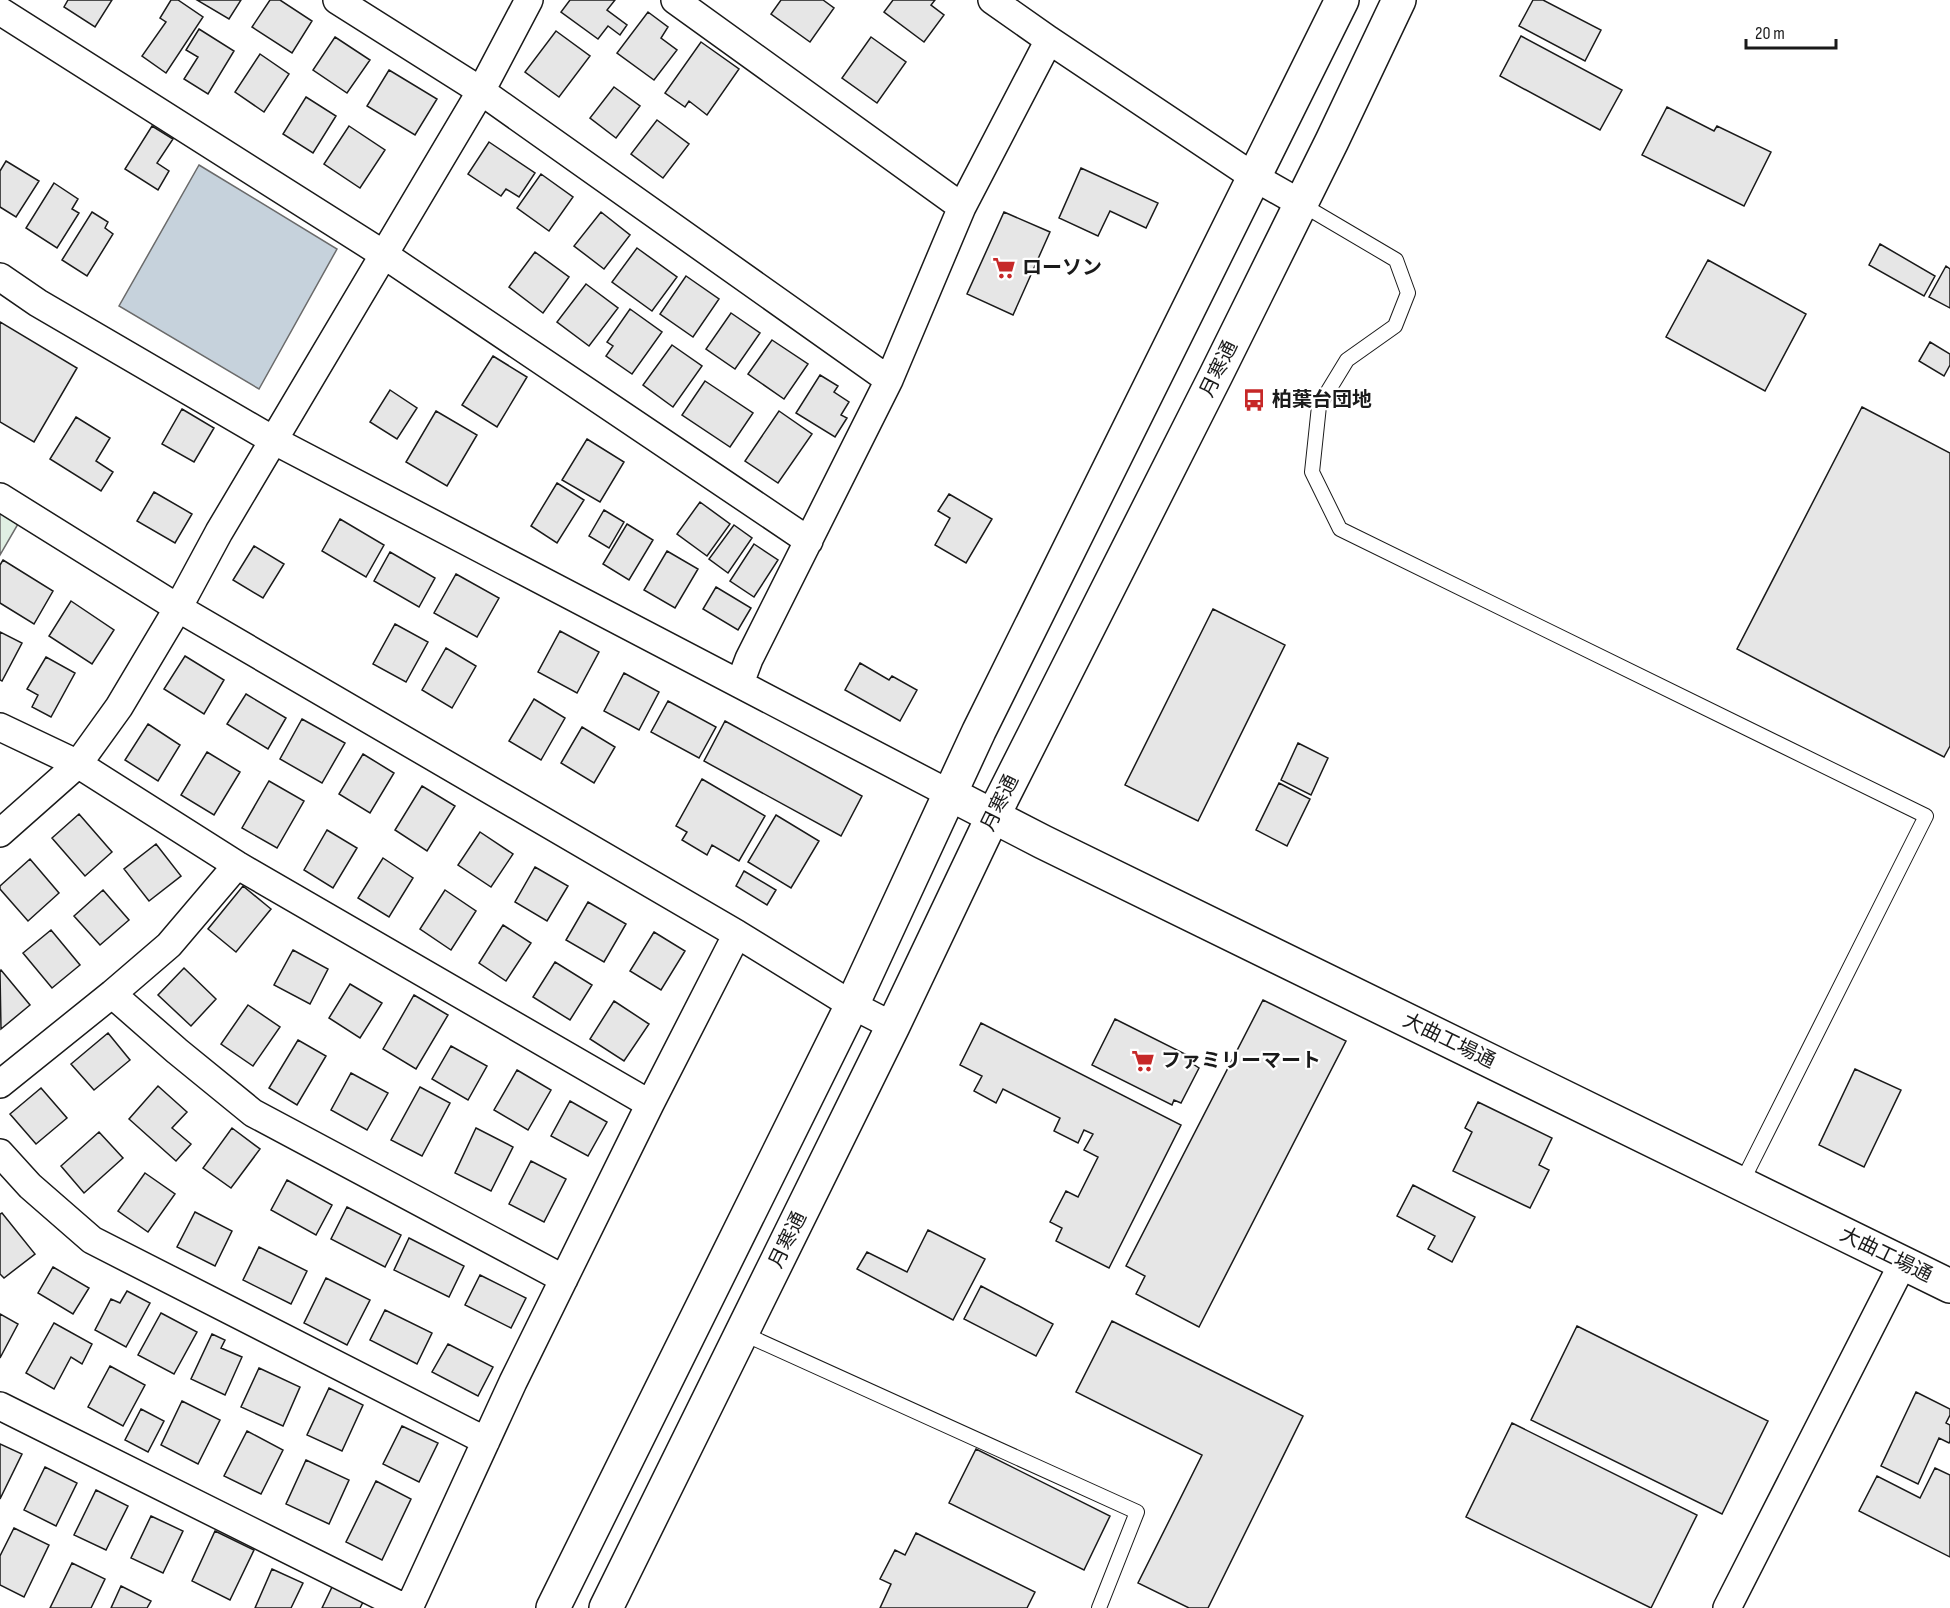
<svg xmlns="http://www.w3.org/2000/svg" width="1950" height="1608" font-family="'Sofia Sans Condensed','Noto Sans JP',sans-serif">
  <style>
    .green { fill: #e0efe3; stroke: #6a6a6a; stroke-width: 1.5 }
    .water { fill: #c6d2dc; stroke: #6a6a6a; stroke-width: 1.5 }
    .building { fill: #e6e6e6; stroke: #1a1a1a; stroke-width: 1.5 }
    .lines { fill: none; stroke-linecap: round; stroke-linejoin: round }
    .service-casing { stroke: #1a1a1a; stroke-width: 16 }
    .minor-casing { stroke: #1a1a1a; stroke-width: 30 }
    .tertiary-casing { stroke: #1a1a1a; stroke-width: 36 }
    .trunk-casing { stroke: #1a1a1a; stroke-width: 36 }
    .service { stroke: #fff; stroke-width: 14 }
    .minor { stroke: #fff; stroke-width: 27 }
    .tertiary { stroke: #fff; stroke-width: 33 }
    .trunk { stroke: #fff; stroke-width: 33 }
    .labels { text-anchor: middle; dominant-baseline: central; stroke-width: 4.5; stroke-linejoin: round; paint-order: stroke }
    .poi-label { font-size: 20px; font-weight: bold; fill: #1a1a1a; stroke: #fff; text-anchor: start }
    .street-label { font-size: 20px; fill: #1a1a1a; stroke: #fff }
  </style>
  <rect width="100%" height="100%" fill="#fff"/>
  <path class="green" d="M 0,497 L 25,512 L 0,555 Z"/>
  <path class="water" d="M 199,165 L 337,249 L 259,389 L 119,306 Z"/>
  <path class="building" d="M 68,0 L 112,0 L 95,27 L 64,7 Z
    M 171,0 L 178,0 L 203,17 L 166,73 L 142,56 L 166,22 L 160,18 Z
    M 197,0 L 241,0 L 229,19 Z
    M 270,0 L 280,0 L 312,21 L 292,53 L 252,27 Z
    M 570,0 L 615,0 L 607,10 L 627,25 L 620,35 L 608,26 L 598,39 L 561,12 Z
    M 781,0 L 823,0 L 834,8 L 810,42 L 771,14 Z
    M 893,0 L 935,0 L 931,5 L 944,15 L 924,42 L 884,12 Z
    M 1533,0 L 1543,0 L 1601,30 L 1585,61 L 1519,26 Z
    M 648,12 L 668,27 L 661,38 L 677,50 L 654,80 L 617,53 Z
    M 199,29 L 234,51 L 208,94 L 184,79 L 198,57 L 186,50 Z
    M 556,31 L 590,56 L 559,97 L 525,72 Z
    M 1521,36 L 1622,90 L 1600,130 L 1500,76 Z
    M 335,37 L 370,60 L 347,93 L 313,70 Z
    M 871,37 L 906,62 L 877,103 L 842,78 Z
    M 701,42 L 739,69 L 707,115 L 689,101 L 685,107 L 665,93 Z
    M 260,54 L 289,74 L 264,112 L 235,92 Z
    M 389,70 L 437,99 L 415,135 L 367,106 Z
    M 614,87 L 640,106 L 616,138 L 590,118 Z
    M 306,97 L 336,116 L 313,153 L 283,134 Z
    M 1667,107 L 1714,131 L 1717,126 L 1771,152 L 1744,206 L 1642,155 Z
    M 657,120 L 689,144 L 663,178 L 631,154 Z
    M 152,126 L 173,139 L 157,163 L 169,171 L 158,190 L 125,169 Z
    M 349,126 L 385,150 L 360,188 L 324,164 Z
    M 489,142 L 535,173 L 519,197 L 506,189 L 501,196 L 468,174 Z
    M 6,161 L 39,181 L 16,217 L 0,207 L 0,171 Z
    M 1081,168 L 1158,203 L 1146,228 L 1110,211 L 1098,236 L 1059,218 Z
    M 541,174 L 573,197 L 549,231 L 517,208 Z
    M 54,183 L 78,199 L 72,209 L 79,213 L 57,248 L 26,228 Z
    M 92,212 L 108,222 L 105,228 L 113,234 L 87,276 L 62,260 Z
    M 601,212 L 630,235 L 604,269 L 574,246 Z
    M 1004,212 L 1050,232 L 1013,315 L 967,294 Z
    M 1880,244 L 1935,276 L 1924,296 L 1869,265 Z
    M 637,248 L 677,277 L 652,311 L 612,282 Z
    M 535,252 L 569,277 L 543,313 L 509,287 Z
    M 1708,260 L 1806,314 L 1765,391 L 1666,337 Z
    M 1946,266 L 1950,269 L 1950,308 L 1929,297 Z
    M 686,276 L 719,299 L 693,337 L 660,314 Z
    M 586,284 L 618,308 L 589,346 L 557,322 Z
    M 630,309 L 662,332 L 632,374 L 606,356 L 613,346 L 607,342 Z
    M 731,313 L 760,333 L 735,369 L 706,349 Z
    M 0,322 L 77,368 L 34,442 L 0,422 Z
    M 772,340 L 808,364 L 784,399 L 748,374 Z
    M 1930,342 L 1950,354 L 1950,365 L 1944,376 L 1919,361 Z
    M 672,345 L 702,366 L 673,407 L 643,385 Z
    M 493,356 L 527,377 L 497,427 L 462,405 Z
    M 820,375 L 838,386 L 834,392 L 849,402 L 841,415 L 847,418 L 835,437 L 796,413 Z
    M 705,381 L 753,413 L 730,447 L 682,415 Z
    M 390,390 L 417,408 L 397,439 L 370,422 Z
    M 1862,407 L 1950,453 L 1950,746 L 1944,757 L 1737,649 Z
    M 182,409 L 214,428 L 194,462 L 162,444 Z
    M 436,411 L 477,435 L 447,486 L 406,462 Z
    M 779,411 L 812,434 L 778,483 L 745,461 Z
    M 76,417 L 110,438 L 96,461 L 113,472 L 101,491 L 50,459 Z
    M 587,439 L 624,462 L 600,502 L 562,480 Z
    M 557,483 L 584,500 L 557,543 L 531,526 Z
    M 154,492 L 192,514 L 175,543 L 137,521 Z
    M 949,494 L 992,519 L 966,563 L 935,545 L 950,518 L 938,511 Z
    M 700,502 L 730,524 L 707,556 L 677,534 Z
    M 604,510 L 624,522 L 609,548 L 589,536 Z
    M 340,519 L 384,545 L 366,577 L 322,551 Z
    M 627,524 L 653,540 L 629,580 L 603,564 Z
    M 734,525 L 752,538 L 728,573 L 709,559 Z
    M 754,544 L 778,560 L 754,597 L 730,581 Z
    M 254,546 L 284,564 L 263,598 L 233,580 Z
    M 667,551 L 698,569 L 675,608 L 644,590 Z
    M 390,552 L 435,578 L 419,607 L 374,581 Z
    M 3,560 L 53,591 L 34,624 L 0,603 L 0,565 Z
    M 456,574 L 499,598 L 477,637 L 434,613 Z
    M 716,587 L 751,608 L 738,630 L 703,609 Z
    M 71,601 L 114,630 L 92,664 L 49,636 Z
    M 1213,609 L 1285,645 L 1198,821 L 1125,785 Z
    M 395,624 L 428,642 L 406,682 L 373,664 Z
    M 560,631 L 599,652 L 577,693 L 538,672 Z
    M 0,632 L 22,643 L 2,681 L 0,680 Z
    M 446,648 L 476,666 L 452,708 L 422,690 Z
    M 185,656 L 224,680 L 204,714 L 164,689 Z
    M 46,657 L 75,673 L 51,717 L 32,707 L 38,695 L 27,689 Z
    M 860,663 L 889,680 L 892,676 L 917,690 L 900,721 L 845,690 Z
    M 624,673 L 659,692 L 639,730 L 604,711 Z
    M 246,694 L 286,718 L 268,749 L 227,724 Z
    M 534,699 L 565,718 L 541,760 L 509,741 Z
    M 668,701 L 716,727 L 699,758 L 651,732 Z
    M 302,719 L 345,743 L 322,783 L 280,759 Z
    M 725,721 L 862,796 L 841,836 L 704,761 Z
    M 148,724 L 180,745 L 158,781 L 125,760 Z
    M 582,727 L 615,747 L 594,783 L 561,763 Z
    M 1298,743 L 1328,758 L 1311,795 L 1281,780 Z
    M 207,752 L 240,772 L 214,815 L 181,795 Z
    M 363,754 L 394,773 L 370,813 L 339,794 Z
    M 702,779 L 765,816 L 739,861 L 712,845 L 707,855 L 682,840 L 687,832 L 676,826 Z
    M 269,781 L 304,801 L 277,848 L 242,828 Z
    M 1279,783 L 1310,799 L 1287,846 L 1256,830 Z
    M 422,786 L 455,806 L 427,851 L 395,830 Z
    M 79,814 L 112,852 L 85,876 L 52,838 Z
    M 776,815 L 819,841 L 791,888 L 748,862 Z
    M 327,830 L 357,848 L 333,888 L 304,870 Z
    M 480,832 L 513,854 L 491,887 L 458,865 Z
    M 156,844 L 181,876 L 149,901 L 124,869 Z
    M 383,858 L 413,878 L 389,917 L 358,898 Z
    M 30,859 L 59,893 L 28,921 L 0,889 L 0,886 Z
    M 535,867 L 568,886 L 547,921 L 515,902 Z
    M 744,871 L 776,890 L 767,905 L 736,886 Z
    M 243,886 L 271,909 L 236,952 L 208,929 Z
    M 103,890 L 129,920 L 100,945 L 74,916 Z
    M 445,890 L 476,911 L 451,950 L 420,929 Z
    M 588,902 L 626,924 L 604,962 L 566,940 Z
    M 503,925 L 531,943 L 506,981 L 479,963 Z
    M 51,930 L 80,965 L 52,988 L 23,953 Z
    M 654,932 L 685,951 L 661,990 L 630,971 Z
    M 293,950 L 328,969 L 310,1004 L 274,985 Z
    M 555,962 L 592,985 L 570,1020 L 533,997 Z
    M 184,968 L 216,999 L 191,1026 L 158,995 Z
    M 1,970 L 30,1005 L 1,1029 L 0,972 Z
    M 350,984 L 382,1003 L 360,1038 L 329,1018 Z
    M 414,995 L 448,1015 L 416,1069 L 383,1049 Z
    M 1263,1000 L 1346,1041 L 1199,1327 L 1136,1294 L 1145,1276 L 1126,1266 Z
    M 614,1001 L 649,1024 L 624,1061 L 590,1039 Z
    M 248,1005 L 280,1027 L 253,1066 L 221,1044 Z
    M 1115,1019 L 1195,1059 L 1193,1064 L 1199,1068 L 1181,1103 L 1174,1100 L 1172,1105 L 1092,1065 Z
    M 981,1023 L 1181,1125 L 1109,1268 L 1056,1241 L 1062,1228 L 1050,1222 L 1066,1191 L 1078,1197 L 1098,1157 L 1084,1150 L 1093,1134 L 1084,1130 L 1078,1143 L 1054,1131 L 1060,1118 L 1003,1089 L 996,1103 L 974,1091 L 982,1076 L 960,1065 Z
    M 108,1033 L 130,1060 L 94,1090 L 71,1064 Z
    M 298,1040 L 326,1056 L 297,1105 L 269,1088 Z
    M 451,1046 L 487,1066 L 468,1100 L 432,1079 Z
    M 1855,1069 L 1901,1090 L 1864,1167 L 1819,1145 Z
    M 517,1070 L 551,1090 L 528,1130 L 494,1110 Z
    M 351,1073 L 388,1093 L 367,1130 L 331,1110 Z
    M 158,1086 L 187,1112 L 172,1128 L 191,1144 L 176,1161 L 129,1119 Z
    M 420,1087 L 450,1103 L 422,1156 L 391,1140 Z
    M 41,1088 L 67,1118 L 36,1144 L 10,1114 Z
    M 570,1101 L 607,1122 L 588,1156 L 551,1136 Z
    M 1478,1102 L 1552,1138 L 1539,1165 L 1549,1170 L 1530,1208 L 1453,1171 L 1472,1132 L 1465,1128 Z
    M 232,1128 L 260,1149 L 231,1188 L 203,1168 Z
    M 476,1128 L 513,1147 L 491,1191 L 455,1173 Z
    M 99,1132 L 123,1158 L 84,1193 L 61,1166 Z
    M 531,1161 L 566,1179 L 544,1222 L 509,1204 Z
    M 145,1173 L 175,1194 L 148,1232 L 118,1211 Z
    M 287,1180 L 332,1205 L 316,1235 L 271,1210 Z
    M 1413,1185 L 1475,1217 L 1452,1262 L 1428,1249 L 1435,1236 L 1397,1216 Z
    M 347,1207 L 401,1235 L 385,1267 L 331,1239 Z
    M 195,1212 L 232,1231 L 215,1266 L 177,1247 Z
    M 2,1213 L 35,1254 L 4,1278 L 0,1274 L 0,1214 Z
    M 928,1230 L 985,1259 L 953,1320 L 857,1269 L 867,1252 L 907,1272 Z
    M 409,1238 L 464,1266 L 449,1297 L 394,1270 Z
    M 259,1247 L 307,1271 L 291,1304 L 243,1280 Z
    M 53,1267 L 89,1288 L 73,1314 L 38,1293 Z
    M 480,1275 L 526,1298 L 511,1328 L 465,1305 Z
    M 326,1278 L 370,1300 L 347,1345 L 304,1323 Z
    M 981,1286 L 1053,1324 L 1036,1356 L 964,1319 Z
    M 127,1291 L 150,1303 L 126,1347 L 95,1330 L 111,1299 L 120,1303 Z
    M 385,1310 L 432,1333 L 417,1364 L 370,1340 Z
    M 161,1313 L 197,1332 L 174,1374 L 138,1355 Z
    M 0,1314 L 18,1324 L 0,1358 Z
    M 1112,1321 L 1303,1416 L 1208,1608 L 1189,1608 L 1138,1583 L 1202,1455 L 1076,1392 Z
    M 54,1323 L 92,1344 L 82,1364 L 71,1357 L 54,1389 L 26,1373 Z
    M 1577,1326 L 1768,1421 L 1722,1514 L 1531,1420 Z
    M 212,1334 L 225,1340 L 221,1348 L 242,1357 L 225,1395 L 191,1379 Z
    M 448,1344 L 493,1367 L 478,1396 L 432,1372 Z
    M 110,1366 L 145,1385 L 123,1426 L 88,1407 Z
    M 259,1368 L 300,1387 L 283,1426 L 241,1407 Z
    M 329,1388 L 363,1405 L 342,1451 L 307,1435 Z
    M 1916,1392 L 1950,1409 L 1950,1415 L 1946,1423 L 1950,1425 L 1950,1441 L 1949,1443 L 1939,1438 L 1918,1484 L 1881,1466 Z
    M 182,1401 L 220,1420 L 198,1464 L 161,1445 Z
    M 141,1409 L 164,1421 L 148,1452 L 125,1440 Z
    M 1512,1423 L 1697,1515 L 1651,1608 L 1466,1517 Z
    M 402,1426 L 438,1443 L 419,1482 L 383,1464 Z
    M 247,1431 L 283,1450 L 261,1494 L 224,1476 Z
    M 0,1444 L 22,1454 L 0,1499 Z
    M 976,1449 L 1110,1516 L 1084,1570 L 949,1503 Z
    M 306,1460 L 349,1480 L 329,1524 L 286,1504 Z
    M 45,1467 L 77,1483 L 56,1526 L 24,1510 Z
    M 1935,1468 L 1950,1475 L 1950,1557 L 1859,1511 L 1877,1476 L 1920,1498 Z
    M 376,1481 L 411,1499 L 382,1560 L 346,1542 Z
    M 96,1490 L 128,1506 L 106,1550 L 74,1535 Z
    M 151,1516 L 183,1531 L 163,1573 L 131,1558 Z
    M 14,1528 L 49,1545 L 24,1597 L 0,1585 L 0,1556 Z
    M 215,1531 L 254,1550 L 230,1600 L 192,1581 Z
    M 916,1533 L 1035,1592 L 1027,1608 L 880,1608 L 891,1584 L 880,1579 L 895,1550 L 905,1555 Z
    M 72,1563 L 105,1579 L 91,1608 L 50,1608 Z
    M 272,1569 L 303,1583 L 291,1608 L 255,1608 Z
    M 333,1585 L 364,1600 L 360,1608 L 322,1608 Z
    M 121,1586 L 151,1601 L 147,1608 L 111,1608 Z"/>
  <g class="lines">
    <g class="service-casing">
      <path id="service" d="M 1301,204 L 1396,260 L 1408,293 L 1395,326 L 1347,360 L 1319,406 L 1312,472 L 1340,529 L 1926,816 L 1741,1184
        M 742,1333 L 1137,1512 L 1099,1608"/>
    </g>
    <g class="minor-casing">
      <path id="minor" d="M 337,0 L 481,91 L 889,380
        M 675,0 L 962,207
        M 992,0 L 1049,40 L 1254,177 L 1300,203
        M 0,11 L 383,254 L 809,541
        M 0,277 L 38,303 L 273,440 L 950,794
        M 0,497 L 178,608 L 737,934 L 852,1005 L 893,1026
        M 740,683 L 749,659 L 889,380 L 962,207 L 1049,40
        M 0,727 L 78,764 L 237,865 L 650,1104
        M 0,833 L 78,764 L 119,707 L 178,608 L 219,532 L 481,91 L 529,0
        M 112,994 L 177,1051 L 253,1113 L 564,1279
        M 0,1084 L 112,994 L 169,945 L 237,865
        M 0,1153 L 30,1186 L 92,1240 L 486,1441
        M 0,1406 L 405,1608
        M 409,1608 L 513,1382 L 650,1104 L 737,934
        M 1727,1608 L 1903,1263"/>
    </g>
    <g class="tertiary-casing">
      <path id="tertiary" d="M 950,794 L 1043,842 L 1950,1286"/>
    </g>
    <g class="trunk-casing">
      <path id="trunk" d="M 553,1608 L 852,1005 L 979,731 L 1342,0
        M 606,1608 L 893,1026 L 993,816 L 1216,375 L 1332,141 L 1399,0"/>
    </g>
    <use href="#service" class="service"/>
    <use href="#minor" class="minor"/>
    <use href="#tertiary" class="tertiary"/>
    <use href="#trunk" class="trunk"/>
  </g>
  <defs>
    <g id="supermarket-bare" transform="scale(1.8)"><path d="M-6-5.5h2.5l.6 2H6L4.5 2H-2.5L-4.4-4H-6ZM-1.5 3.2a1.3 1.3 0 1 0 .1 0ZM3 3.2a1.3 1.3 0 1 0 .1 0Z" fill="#c62828" stroke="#fff" stroke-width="2.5" paint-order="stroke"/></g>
    <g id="bus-bare" transform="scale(1.8)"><path d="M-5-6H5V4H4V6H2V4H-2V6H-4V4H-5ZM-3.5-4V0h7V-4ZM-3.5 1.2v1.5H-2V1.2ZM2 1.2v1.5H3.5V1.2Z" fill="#c62828" stroke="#fff" stroke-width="2.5" paint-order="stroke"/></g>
  </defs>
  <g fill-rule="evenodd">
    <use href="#supermarket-bare" x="1004" y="268"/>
    <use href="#bus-bare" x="1254" y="400"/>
    <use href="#supermarket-bare" x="1143" y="1061"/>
  </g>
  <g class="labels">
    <g class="poi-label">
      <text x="1022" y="268">ローソン</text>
      <text x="1272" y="400">柏葉台団地</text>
      <text x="1161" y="1061">ファミリーマート</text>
    </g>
    <g class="street-label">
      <text transform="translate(1219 369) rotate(-64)">月寒通</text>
      <text transform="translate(1000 803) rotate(-64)">月寒通</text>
      <text transform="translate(1449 1041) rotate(26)">大曲工場通</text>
      <text transform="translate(788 1240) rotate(-64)">月寒通</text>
      <text transform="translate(1886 1255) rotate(26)">大曲工場通</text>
    </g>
  </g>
  <path d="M1746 39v9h90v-9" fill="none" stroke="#1a1a1a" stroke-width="3"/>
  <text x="1755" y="39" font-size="18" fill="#1a1a1a" stroke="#ffffff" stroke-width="4.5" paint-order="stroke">20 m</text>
</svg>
